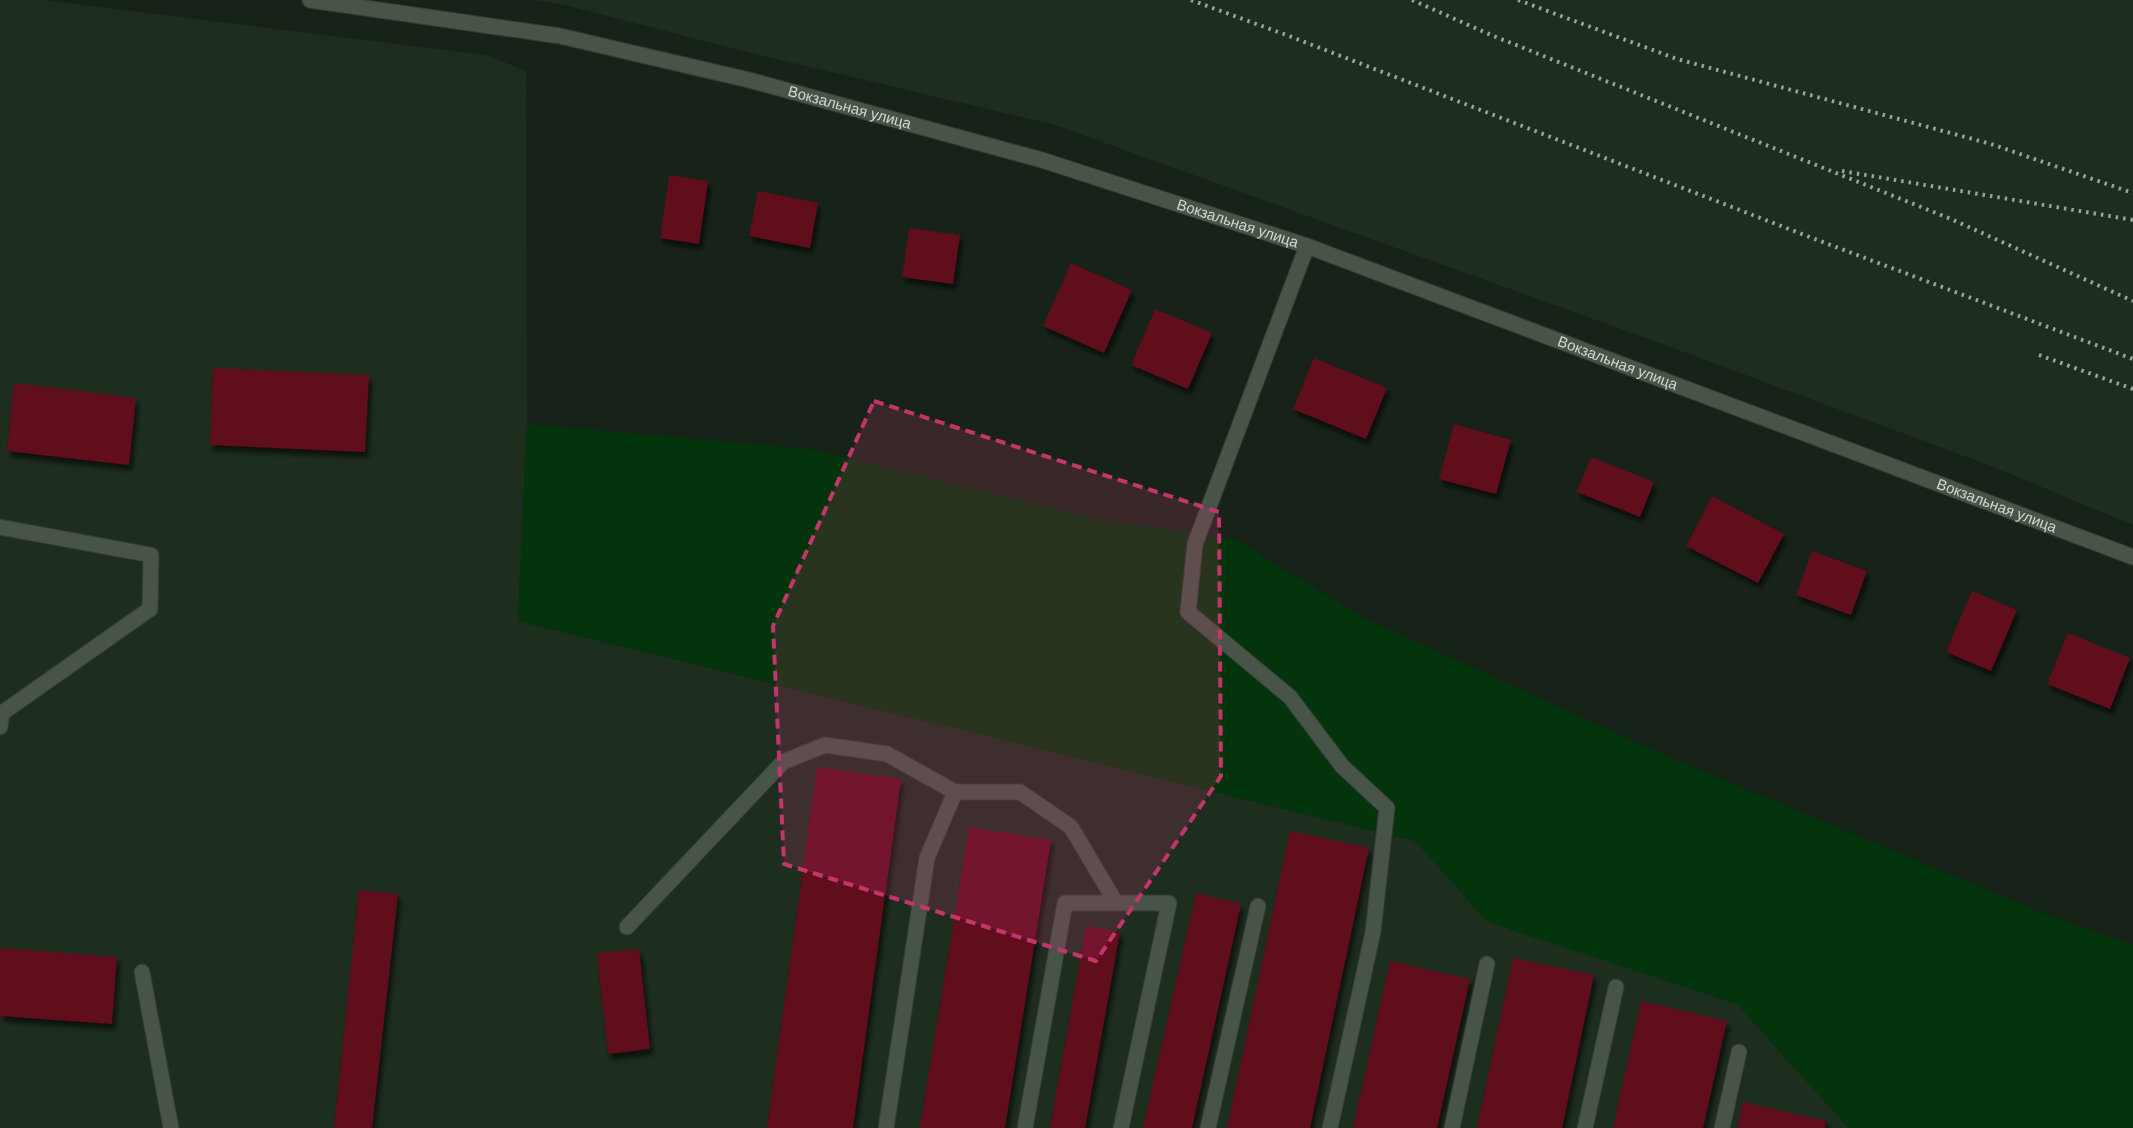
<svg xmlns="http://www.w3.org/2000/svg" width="2133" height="1128" font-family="'DM Sans',sans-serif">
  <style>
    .built { fill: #1d2d1e }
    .green { fill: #03340c }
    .building { fill: #600a1f; filter: url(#shadow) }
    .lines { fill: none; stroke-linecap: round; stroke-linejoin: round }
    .lane-casing { stroke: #343d35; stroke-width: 17 }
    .street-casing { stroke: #343d35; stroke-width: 17 }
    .lane { stroke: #475447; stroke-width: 15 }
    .street { stroke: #475447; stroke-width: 15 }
    .rail { stroke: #9ba49c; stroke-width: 4; stroke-dasharray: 2.5 5; stroke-linecap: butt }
    .marked { fill: #c4356d; fill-opacity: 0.2; stroke: #c4356d; stroke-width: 4; stroke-dasharray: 10 6; stroke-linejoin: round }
    .labels { text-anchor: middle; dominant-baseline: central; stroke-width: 5; stroke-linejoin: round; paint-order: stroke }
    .street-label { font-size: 15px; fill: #d0d8d1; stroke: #172318 }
  </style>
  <defs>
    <filter id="shadow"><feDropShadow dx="3" dy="5.5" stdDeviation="2.5" flood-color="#0009"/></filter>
  </defs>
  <rect width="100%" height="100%" fill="#172318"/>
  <path class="built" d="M 0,0 L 43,0 L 486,55 L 526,71 L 527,424 L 518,621 L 1415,841 L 1488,922 L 1737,1004 L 1849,1128 L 0,1128 Z
    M 535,0 L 2133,0 L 2133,525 L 1991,466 L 1657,342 L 1055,125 L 747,52 L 565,5 Z"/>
  <path class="green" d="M 527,424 L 810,449 L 1097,519 L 1236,540 L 1362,617 L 1664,755 L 2040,912 L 2133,945 L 2133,1128 L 1849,1128 L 1737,1004 L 1488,922 L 1415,841 L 518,621 Z"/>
  <path class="building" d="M 669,175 L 708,181 L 699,244 L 660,238 Z
    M 758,191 L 818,203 L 810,248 L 749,236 Z
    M 909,228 L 960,235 L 953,284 L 902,277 Z
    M 1071,263 L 1132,290 L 1104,353 L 1043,326 Z
    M 1155,309 L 1212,333 L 1188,389 L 1131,365 Z
    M 1314,358 L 1387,388 L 1366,439 L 1293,409 Z
    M 213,368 L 369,375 L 365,452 L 210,445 Z
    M 14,383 L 136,398 L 129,465 L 7,451 Z
    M 1454,424 L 1511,440 L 1496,494 L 1439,479 Z
    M 1591,457 L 1654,482 L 1640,517 L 1577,492 Z
    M 1712,496 L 1784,534 L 1758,583 L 1686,546 Z
    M 1812,551 L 1867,571 L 1851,615 L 1796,595 Z
    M 1972,591 L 2017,610 L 1991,671 L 1946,652 Z
    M 2068,633 L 2130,658 L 2110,709 L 2047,684 Z
    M 817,767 L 901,779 L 853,1128 L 767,1128 Z
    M 969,827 L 1051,840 L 1005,1128 L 920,1128 Z
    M 1290,831 L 1369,848 L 1310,1128 L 1227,1128 Z
    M 359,890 L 398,894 L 372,1128 L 334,1128 Z
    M 1196,893 L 1241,904 L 1192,1128 L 1143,1128 Z
    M 1086,926 L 1120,932 L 1085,1128 L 1050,1128 Z
    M 0,948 L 117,957 L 112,1024 L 0,1016 Z
    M 639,949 L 650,1049 L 608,1054 L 597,953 Z
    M 1513,958 L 1594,975 L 1562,1128 L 1477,1128 Z
    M 1390,961 L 1470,979 L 1437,1128 L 1353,1128 Z
    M 1641,1001 L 1727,1021 L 1703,1128 L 1613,1128 Z
    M 1743,1102 L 1826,1121 L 1825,1128 L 1737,1128 Z"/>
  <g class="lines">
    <g class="lane-casing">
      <path id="lane" d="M 1307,246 L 1195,544 L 1188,612 L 1290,697 L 1342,766 L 1387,808 L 1373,932 L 1330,1128
        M 0,527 L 151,555 L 150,609 L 2,713 L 0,727
        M 627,927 L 783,762 L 825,745 L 887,754 L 955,792
        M 142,972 L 171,1128
        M 886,1128 L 927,858 L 955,792 L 1020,792 L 1071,827 L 1116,903
        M 1025,1128 L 1065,903 L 1169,903 L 1121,1128
        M 1208,1128 L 1258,906
        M 1452,1128 L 1487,964
        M 1585,1128 L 1616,987
        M 1722,1128 L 1739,1052"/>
    </g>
    <g class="street-casing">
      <g id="street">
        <path id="s1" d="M 310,0 L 560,36 L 749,80 L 1042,160 L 1307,246 L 2133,557"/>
      </g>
    </g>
    <use href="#lane" class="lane"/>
    <use href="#street" class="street"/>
    <path class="rail" d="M 1191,0 L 1289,36 L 1820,241 L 2133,359
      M 1412,0 L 1491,35 L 1951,219 L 2133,301
      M 1518,0 L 1677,59 L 1991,144 L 2133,193
      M 1842,171 L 2133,220
      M 2039,355 L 2133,389"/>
  </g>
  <path class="marked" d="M 874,401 L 1219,512 L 1221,776 L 1096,961 L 784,864 L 773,626 Z"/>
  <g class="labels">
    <g class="street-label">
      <text stroke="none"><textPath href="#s1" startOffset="551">Вокзальная улица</textPath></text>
      <text stroke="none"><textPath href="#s1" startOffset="956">Вокзальная улица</textPath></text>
      <text stroke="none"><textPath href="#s1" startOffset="1361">Вокзальная улица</textPath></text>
      <text stroke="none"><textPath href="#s1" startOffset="1766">Вокзальная улица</textPath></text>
    </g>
  </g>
</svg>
